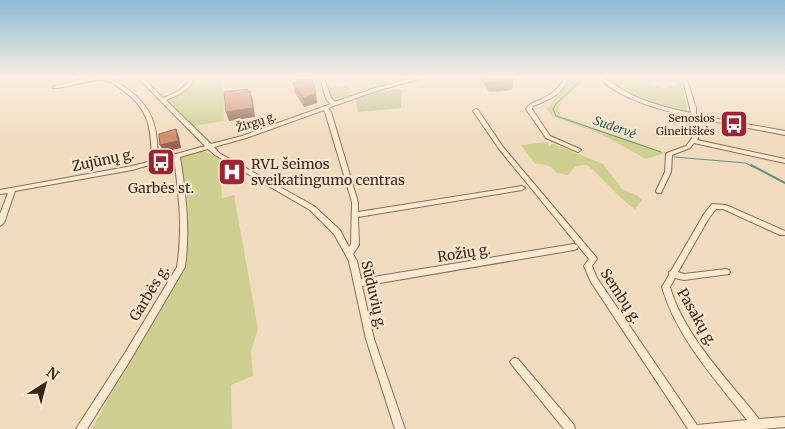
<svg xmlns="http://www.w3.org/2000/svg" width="785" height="429" font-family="Merriweather,serif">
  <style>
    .green { fill: #cfcf92 }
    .cemetery { fill: #c3c392 }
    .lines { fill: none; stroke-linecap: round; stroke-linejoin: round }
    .stream-far1 { stroke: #699182; stroke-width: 1 }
    .stream { stroke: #699182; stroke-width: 2 }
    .minor-casing { stroke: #8b6c56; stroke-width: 2 }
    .minor { fill: #fbead2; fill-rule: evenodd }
    .wall { fill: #b57b62 }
    .shaded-wall { fill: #936450 }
    .building { fill: #d28f72; stroke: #936450 }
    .labels { text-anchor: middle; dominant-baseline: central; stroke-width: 4.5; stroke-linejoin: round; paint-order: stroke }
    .far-poi-label { font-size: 11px; fill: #39271b; stroke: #f8e7cf; text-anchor: end }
    .far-street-label { font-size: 11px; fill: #39271b; stroke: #f8e7cf }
    .far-water-label { font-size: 12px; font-style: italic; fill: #2a5a51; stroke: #f8e7cf }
    .street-label { font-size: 14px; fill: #39271b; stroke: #f8e7cf }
    .poi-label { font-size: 14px; fill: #39271b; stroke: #f8e7cf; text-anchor: start }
  </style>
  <rect width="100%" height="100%" fill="#f1dcbf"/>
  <path class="green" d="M 195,77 L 215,77 L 216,83 L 223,81 L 224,121 L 193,126 L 168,102 C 176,91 192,94 195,77 Z
    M 366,77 L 401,77 L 403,79 L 416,77 L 369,89 L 328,104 L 323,89 L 347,86 L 353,93 L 370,86 Z
    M 575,77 L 587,77 L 561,102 L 558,111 L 561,116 L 666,153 L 646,159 L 601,134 L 552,116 L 547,109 L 555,97 Z
    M 604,77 L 637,77 L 638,80 L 664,89 L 682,82 L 687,111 C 660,106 624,97 604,77 Z
    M 548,142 L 549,147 L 552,144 L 559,146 L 557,149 L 561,147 L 603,164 L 622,189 L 638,196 L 642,200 L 635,209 C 616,196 603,178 587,165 L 576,166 L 568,175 L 557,173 C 552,166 543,163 535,164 L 521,145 Z
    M 201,150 L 219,158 L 222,198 L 234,195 L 258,329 L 251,351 L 253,376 L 231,385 L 232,429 L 92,429 L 122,372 L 187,265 L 188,202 L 180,156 Z"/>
  <path class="cemetery" d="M 399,89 L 402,90 L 401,108 L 358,112 L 356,98 L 374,93 L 377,91 Z"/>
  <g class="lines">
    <path class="stream-far1" d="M 584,77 L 556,104 L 553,109 L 556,116 L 661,152
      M 674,157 L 746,163 L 753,167"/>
    <path class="stream" d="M 751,165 L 785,183"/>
    <g class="minor-casing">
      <path id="minor" d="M 137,77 L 142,77 L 163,98 C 175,93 185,89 191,77 L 195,77 C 190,90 179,95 166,100 L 211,144 L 242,136 L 331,104 L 326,99 L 320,77 L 324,77 L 331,98 L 335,102 L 372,89 L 416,77 L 423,77 L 423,78 L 376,91 L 328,108 L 331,112 L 358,202 L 358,212 L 522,186 L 525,188 L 522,190 L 358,217 L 359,245 L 353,254 L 357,261 L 361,279 L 574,244 L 577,245 L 578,247 L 577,249 L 574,250 L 362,286 L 374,339 L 405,429 L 395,429 L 366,339 L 349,261 L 334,234 L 310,210 L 215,155 L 208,149 L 180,157 C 186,194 190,230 185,267 L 131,359 L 87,429 L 76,429 L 125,353 L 177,267 C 183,230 179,195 174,158 L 132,170 L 15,191 L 4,223 L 0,226 L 0,214 L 8,193 L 0,194 L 0,190 L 132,166 L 152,161 C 151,128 150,109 121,89 C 116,85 110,81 104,80 C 87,79 70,88 53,88 L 53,87 L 55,86 C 71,82 89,76 105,78 C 113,78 120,84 126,88 C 154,108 157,126 158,159 L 205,146 ZM 324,110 L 325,112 L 352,202 L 351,244 L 349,247 L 340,230 L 314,206 L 219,153 L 214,147 L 246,138 Z
        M 565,77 L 569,77 C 563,94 549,100 533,106 L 532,109 L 550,136 L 580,149 L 581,150 L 578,152 L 546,138 L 526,109 C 530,103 534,102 540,100 C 551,95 560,88 565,77 Z
        M 598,77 C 606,77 612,83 619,88 C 640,101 666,108 691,113 L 690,108 L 682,77 L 686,77 L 696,108 L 696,115 L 785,131 L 785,135 L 696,118 L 698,138 L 697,140 L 785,159 L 785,163 L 694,143 L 690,148 L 672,155 L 671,172 L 661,193 L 657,193 L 656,191 L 665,172 L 666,154 L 667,153 L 686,146 L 692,138 L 691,117 C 661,110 619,99 598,77 Z
        M 476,109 L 478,110 L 503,147 L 596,257 L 597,259 L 592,266 L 597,278 L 697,425 L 747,420 C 716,380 676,337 662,287 L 669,275 L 669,272 L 671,271 L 704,214 L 712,204 L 726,205 L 785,231 L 785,235 L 780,235 L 723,209 L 716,209 L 709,218 L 678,272 L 684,274 L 726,269 L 729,270 L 730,272 L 729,274 L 684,280 L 675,278 L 670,287 C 683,334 729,381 759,419 L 785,417 L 785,427 L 761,429 L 688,429 L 591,282 L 584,266 L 589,259 L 499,149 L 473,111 Z
        M 515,358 L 518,359 L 574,425 L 575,429 L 564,429 L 512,365 L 510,362 L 512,359 Z"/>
    </g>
    <use href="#minor" class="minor"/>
  </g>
  <path class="wall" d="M 480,77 L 511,77 L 514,80 L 512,90 L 489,92 Z
    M 293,83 L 317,103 L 304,107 L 295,93 Z"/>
  <path class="shaded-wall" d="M 250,91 L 253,100 L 255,117 L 229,121 L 226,112 Z
    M 316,93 L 317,103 L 304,107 L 303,98 Z
    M 176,129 L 179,137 L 181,148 L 164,152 L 160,145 Z"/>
  <path class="building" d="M 487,77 L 511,77 L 514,80 L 491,83 Z
    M 312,79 L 316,93 L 303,98 L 293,83 L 297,82 L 297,80 Z
    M 247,89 L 247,91 L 250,91 L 253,108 L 226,112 L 224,92 Z
    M 176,129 L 178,141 L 160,145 L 159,134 Z"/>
  <linearGradient id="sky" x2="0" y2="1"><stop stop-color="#8cbad4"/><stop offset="0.56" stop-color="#f9efe2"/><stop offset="1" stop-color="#f9efe2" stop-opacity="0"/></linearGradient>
  <rect width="785" height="137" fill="url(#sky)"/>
  <defs>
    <g id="bus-square" transform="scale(1.4375)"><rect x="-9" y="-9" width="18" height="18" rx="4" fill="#9e2230" stroke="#f8e7cf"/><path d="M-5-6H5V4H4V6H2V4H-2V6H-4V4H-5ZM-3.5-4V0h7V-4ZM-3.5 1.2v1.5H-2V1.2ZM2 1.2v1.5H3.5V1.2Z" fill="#fff"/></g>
    <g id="hospital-square" transform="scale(1.4375)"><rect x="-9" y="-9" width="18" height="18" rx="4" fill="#9e2230" stroke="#f8e7cf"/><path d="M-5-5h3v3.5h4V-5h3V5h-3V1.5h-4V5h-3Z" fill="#fff"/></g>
  </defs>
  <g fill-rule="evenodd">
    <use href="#bus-square" x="734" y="124"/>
    <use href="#bus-square" x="161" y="162"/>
    <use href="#hospital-square" x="232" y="172"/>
  </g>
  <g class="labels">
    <g class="far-poi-label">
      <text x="715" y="118">Senosios<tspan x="715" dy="13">Gineitiškės</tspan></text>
    </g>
    <g class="far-street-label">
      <text transform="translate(256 122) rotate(-18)">Žirgų g.</text>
    </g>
    <g class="far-water-label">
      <text transform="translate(615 127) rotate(19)">Sudervė</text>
    </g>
    <g class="street-label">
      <text transform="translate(103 160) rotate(-12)">Zujūnų g.</text>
      <text transform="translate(464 253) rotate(-9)">Rožių g.</text>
      <text transform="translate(149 293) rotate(-59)">Garbės g.</text>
      <text transform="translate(374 295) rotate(77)">Sūduvių g.</text>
      <text transform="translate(621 296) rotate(57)">Sembų g.</text>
      <text transform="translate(697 317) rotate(60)">Pasakų g.</text>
    </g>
    <g class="poi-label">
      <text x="251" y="164">RVL šeimos<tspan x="251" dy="16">sveikatingumo centras</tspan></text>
      <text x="161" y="188" text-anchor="middle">Garbės st.</text>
    </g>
  </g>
  <g transform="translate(45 384) rotate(36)" stroke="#f8e7cf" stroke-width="4" paint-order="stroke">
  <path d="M0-4L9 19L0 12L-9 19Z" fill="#39271b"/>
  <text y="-8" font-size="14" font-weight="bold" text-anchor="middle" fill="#39271b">N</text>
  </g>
</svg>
